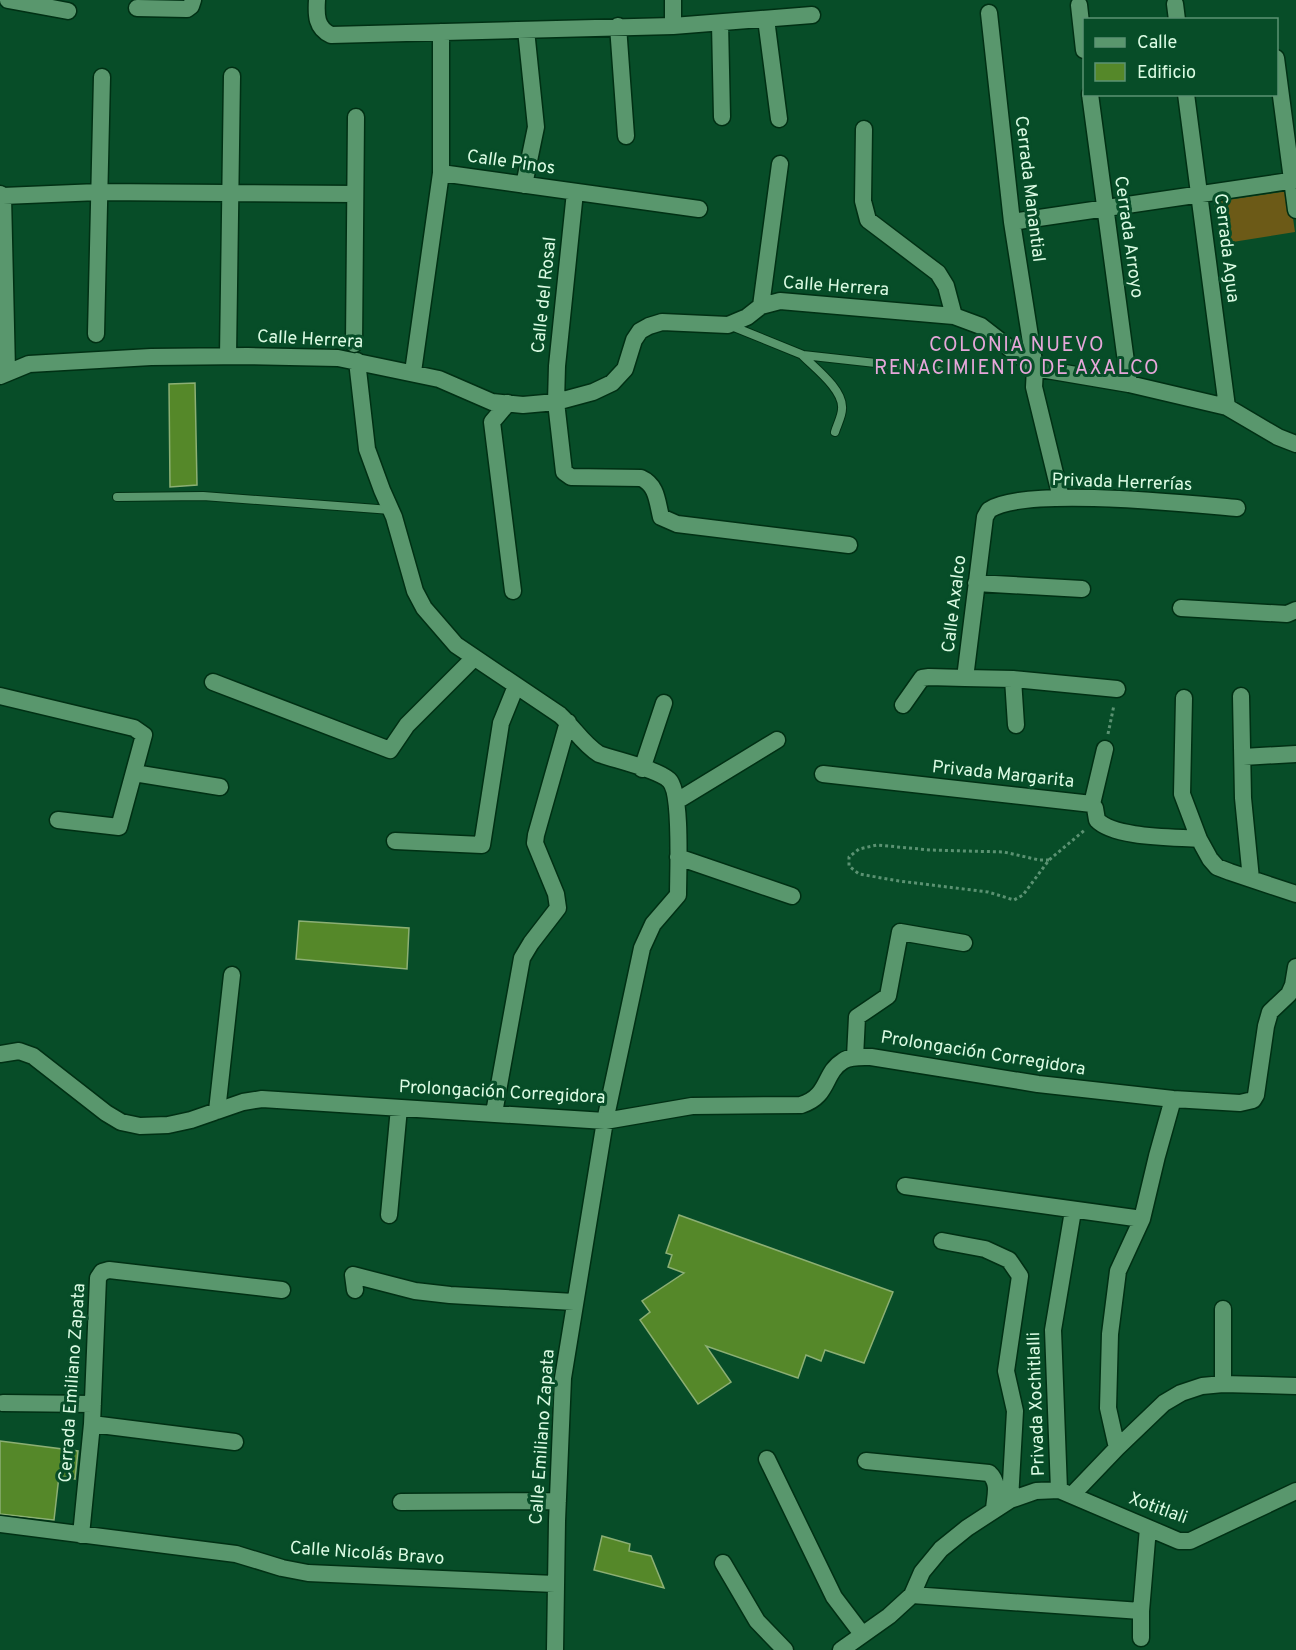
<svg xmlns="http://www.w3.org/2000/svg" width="1296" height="1650" font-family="Overpass,sans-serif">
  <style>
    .pitch { fill: #6c5a17 }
    .building { fill: #558829; stroke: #8caf74; stroke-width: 1.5 }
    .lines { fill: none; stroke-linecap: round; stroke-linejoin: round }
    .service-casing { stroke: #003014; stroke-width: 10 }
    .minor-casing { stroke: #003014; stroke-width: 19 }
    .path { stroke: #5b9272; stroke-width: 3; stroke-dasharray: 3 3; stroke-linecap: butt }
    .service { stroke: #59976d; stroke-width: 8 }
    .minor { stroke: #59976d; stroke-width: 16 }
    .labels { text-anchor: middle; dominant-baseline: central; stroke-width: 6; stroke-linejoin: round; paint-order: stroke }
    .street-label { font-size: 18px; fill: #dbfbe3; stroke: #074d28 }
    .neighbourhood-label { font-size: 20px; letter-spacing: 1.5px; fill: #e6a7da; stroke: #074d28 }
  </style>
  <rect width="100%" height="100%" fill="#074d28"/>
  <path class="pitch" d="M 1289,191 L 1295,232 L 1220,244 L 1214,202 Z"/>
  <path class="building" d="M 195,383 L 197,485 L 170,487 L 169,384 Z
    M 299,921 L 409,928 L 407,969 L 296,959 Z
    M 679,1215 L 893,1292 L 864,1363 L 825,1350 L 821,1361 L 806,1355 L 798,1378 L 706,1346 L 731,1382 L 698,1404 L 640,1320 L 650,1312 L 642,1301 L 684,1273 L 668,1267 L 672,1255 L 666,1253 Z
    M 0,1441 L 78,1451 L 75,1479 L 59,1476 L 54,1520 L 0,1514 Z
    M 602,1536 L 630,1544 L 629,1551 L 651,1556 L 664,1588 L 594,1570 Z"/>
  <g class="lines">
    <g class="service-casing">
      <path id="service" d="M 729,325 L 803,355 L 939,370
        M 803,356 C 815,368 844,390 842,409 C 842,416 837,425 835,432
        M 117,497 L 203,496 L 391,510"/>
    </g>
    <g class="minor-casing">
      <path id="minor" d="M 8,0 L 68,11
        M 317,0 C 316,15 316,28 331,35 L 673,26 L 812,15
        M 673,0 L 673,26
        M 1175,4 L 1177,20
        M 1079,5 L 1084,50
        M 137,8 L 187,9 L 191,6 L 193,0
        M 989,13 L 1012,222 L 1035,368 L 1034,387 L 1061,498
        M 766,19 L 779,119
        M 720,23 L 722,117
        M 618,26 L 626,136
        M 1276,58 L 1296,210
        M 1090,94 L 1129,384
        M 1186,94 L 1227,407
        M 864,129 L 863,201 L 868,220 L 938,273 L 946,286 L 954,316
        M 441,173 L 699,209
        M 524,185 L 536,127 L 526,30
        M 575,192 L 557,366 L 556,402 L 564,472 L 571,477 L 641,478 C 657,485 657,501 661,517 L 677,524 L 849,545
        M 0,194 L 3,196 L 99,192 L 355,194
        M 3,196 L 7,371
        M 1012,222 L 1296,180
        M 761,306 L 780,164
        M 96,334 L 102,77
        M 354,344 L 356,117
        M 228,356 L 232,76
        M 357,361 L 367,449 L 382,490 L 394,517 L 415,591 L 424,608 L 456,645 L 560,715 C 574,728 583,744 599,754 C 616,760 657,769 669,780 C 682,792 678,873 678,895 L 653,924 L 642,948 L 605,1121 L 563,1378 L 557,1521 L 555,1650
        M 413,372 L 441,173 L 441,32
        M 0,376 L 29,364 L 151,357 L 248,356 L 338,358 L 439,379 L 492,402 L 523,405 L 556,402 L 593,392 L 612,383 L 625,369 L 634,340 L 640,331 L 649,326 L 662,322 L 728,325 L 747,317 L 761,306 L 780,301 L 954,316 L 981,326 L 1035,368 L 1129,384 L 1227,407 L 1278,437 L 1296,444
        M 508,403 L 492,422 L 513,591
        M 976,583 L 1082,589
        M 1181,608 L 1287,614 L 1296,610
        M 1013,679 L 1016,725
        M 213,682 L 390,750 L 407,725 L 474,658
        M 1117,689 L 1013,679 L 965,678 L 985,517 L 989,510 C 1024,486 1190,504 1237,508
        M 0,696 L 134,728 L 144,735 L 119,827 L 58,820
        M 1241,696 L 1243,798 L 1251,879
        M 1184,698 L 1182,794 L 1199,839 L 1210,859 L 1217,867 L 1230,872 L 1296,894
        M 903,705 L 922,678 L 929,677 L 965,678
        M 1243,757 L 1296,754
        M 642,769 L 664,703
        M 134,773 L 220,787
        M 823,774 L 1092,804 L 1095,808 L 1097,820 C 1114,838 1174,837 1199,839
        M 677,801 L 777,740
        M 1092,804 L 1105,749
        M 395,841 L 482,845 L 501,723 L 516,686
        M 678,857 L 792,896
        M 0,1054 L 19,1051 L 33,1056 L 106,1113 L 121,1122 L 140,1126 L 168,1125 L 191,1120 L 243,1102 L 262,1099 L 605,1121 L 692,1106 L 801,1105 C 830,1096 823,1073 843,1061 C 850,1056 862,1057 871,1057 L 1038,1084 L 1173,1099 L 1240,1103 L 1253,1100 L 1256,1095 L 1266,1026 L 1270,1012 L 1289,994 L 1293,985 L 1296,967
        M 855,1057 L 857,1017 L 888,996 L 900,932 L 964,943
        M 217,1111 L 232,975
        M 494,1113 L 522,958 L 531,943 L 558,908 L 556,894 L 535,843 L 536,835 L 568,722
        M 905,1186 L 1142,1219
        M 389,1215 L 399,1108
        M 942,1241 L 985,1249 L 1009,1260 L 1020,1276 L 1006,1371 L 1015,1411 L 1010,1500
        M 355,1290 L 353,1275 L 415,1291 L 450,1295 L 574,1302
        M 1223,1309 L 1223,1384
        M 3,1403 L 93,1404
        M 92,1424 L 235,1442
        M 1117,1448 L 1108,1408 L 1110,1334 L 1118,1271 L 1142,1219 L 1157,1156 L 1173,1099
        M 767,1459 L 834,1597 L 862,1634
        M 866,1461 L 989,1473 C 1000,1483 995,1496 994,1509
        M 1059,1490 L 1053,1330 L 1073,1211
        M 1072,1495 L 1117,1448 L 1164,1403 L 1181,1393 L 1202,1386 L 1223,1384 L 1296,1386
        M 401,1502 L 558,1501
        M 0,1524 L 236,1554 L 282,1568 L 308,1573 L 555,1584
        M 81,1535 L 92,1424 L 98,1278 L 102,1272 L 109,1270 L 282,1290
        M 723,1563 L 757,1621 L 785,1650
        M 912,1595 L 1141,1611
        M 1141,1638 L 1141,1611 L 1148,1528
        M 841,1650 L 889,1616 L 912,1595 L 922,1572 L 941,1549 L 967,1528 L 1010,1500 L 1036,1491 L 1059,1490 L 1179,1541 L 1190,1541 L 1296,1491"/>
    </g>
    <path class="path" d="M 1108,734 L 1114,705
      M 1049,860 L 1039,860 L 1004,852 L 930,850 L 877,845 L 859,849 L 849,857 L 849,866 L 859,874 L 899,881 L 988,892 L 1014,900 L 1023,895 L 1049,860 L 1086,829"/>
    <use href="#service" class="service"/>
    <use href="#minor" class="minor"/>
  </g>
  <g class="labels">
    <g class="street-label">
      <text transform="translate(511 163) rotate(8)">Calle Pinos</text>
      <text transform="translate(1029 189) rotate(83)">Cerrada Manantial</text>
      <text transform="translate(1128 237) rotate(82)">Cerrada Arroyo</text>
      <text transform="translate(1226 248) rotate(83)">Cerrada Agua</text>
      <text transform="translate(836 287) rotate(4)">Calle Herrera</text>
      <text transform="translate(545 295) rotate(-84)">Calle del Rosal</text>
      <text transform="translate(310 340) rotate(3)">Calle Herrera</text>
      <text transform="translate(1122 483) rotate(2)">Privada Herrerías</text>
      <text transform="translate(955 604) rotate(-83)">Calle Axalco</text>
      <text transform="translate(1003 775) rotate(6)">Privada Margarita</text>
      <text transform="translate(983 1054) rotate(9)">Prolongación Corregidora</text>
      <text transform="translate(502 1093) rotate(3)">Prolongación Corregidora</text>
      <text transform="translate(73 1383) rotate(-86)">Cerrada Emiliano Zapata</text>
      <text transform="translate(1037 1404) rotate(-92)">Privada Xochitlalli</text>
      <text transform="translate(543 1437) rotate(-86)">Calle Emiliano Zapata</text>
      <text transform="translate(1158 1509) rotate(20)">Xotitlali</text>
      <text transform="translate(367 1554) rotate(4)">Calle Nicolás Bravo</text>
    </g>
    <g class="neighbourhood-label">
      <text x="1017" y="346">COLONIA NUEVO<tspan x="1017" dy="23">RENACIMIENTO DE AXALCO</tspan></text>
    </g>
  </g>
  <rect x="1083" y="18" width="195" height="78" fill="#074d28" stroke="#5c9373" stroke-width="1.5"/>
  <rect x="1095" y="38" width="30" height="9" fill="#59976d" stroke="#5c9373" stroke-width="1.5"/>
  <text x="1137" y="48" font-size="18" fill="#dbfbe3">Calle</text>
  <rect x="1095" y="63" width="30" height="18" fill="#558829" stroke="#5c9373" stroke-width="1.5"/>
  <text x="1137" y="78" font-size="18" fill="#dbfbe3">Edificio</text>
</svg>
